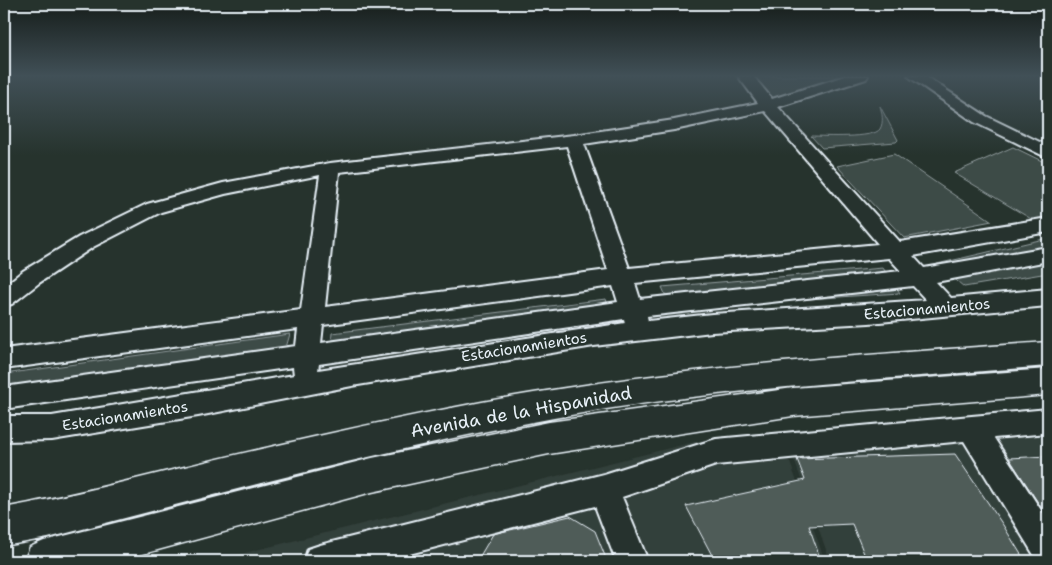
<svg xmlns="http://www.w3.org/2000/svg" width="1052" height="565" font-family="'Shantell Sans',sans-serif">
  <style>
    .built { fill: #333f3a }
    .green { fill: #3e4b47; stroke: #939ea0 }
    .building { fill: #505c59; stroke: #e8f1f8 }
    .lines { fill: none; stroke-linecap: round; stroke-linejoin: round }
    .minor-casing { stroke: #e8f1f8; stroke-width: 4 }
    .major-casing { stroke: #e8f1f8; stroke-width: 3 }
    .minor { fill: #26332d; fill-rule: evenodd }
    .major { fill: #26332d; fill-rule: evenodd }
    .labels { text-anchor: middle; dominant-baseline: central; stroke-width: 4.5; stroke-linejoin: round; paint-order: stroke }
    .street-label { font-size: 15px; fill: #e8f1f8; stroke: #26332d }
    .near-street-label { font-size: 18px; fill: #e8f1f8; stroke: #26332d }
  </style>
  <rect width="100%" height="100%" fill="#26332d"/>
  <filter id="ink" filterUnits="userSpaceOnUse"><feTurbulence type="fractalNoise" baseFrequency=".02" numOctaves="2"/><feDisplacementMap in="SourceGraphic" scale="10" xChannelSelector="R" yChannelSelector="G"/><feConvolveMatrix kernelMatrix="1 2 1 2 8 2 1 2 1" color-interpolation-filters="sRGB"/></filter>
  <g filter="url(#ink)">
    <path class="built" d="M 1048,408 L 1048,561 L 830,561 L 785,434 Z
      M 780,434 L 825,561 L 212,561 L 698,441 Z"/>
    <path class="green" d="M 753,76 L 844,76 L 771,99 Z
      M 880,106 L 898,140 L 896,142 L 822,148 L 811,136 C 823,136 874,139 880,129 C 884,122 882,113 880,106 Z
      M 1013,147 L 1048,164 L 1048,219 L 1038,223 L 954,173 Z
      M 894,154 L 992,221 L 904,238 L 837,166 Z
      M 1048,238 L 1048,273 L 964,287 L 937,264 Z
      M 883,268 L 900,293 L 671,308 L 662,287 Z
      M 606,299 L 613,321 L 330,357 L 332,333 Z
      M 290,334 L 282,361 L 4,401 L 4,374 Z"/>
    <path class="building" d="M 955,454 L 1003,525 L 1025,561 L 867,561 L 852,524 L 809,526 L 821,561 L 715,561 L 686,506 L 805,480 L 797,459 Z
      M 1048,456 L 1048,518 L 1009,458 Z
      M 570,516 L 595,531 L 607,561 L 477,561 L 493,534 Z"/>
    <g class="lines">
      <g class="minor-casing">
        <path id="minor" d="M 738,76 L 753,76 L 772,99 L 845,76 L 868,76 L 866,79 L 778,107 L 900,242 L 1048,218 L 1048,232 L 913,256 L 924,268 L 1048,247 L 1048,261 L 936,282 L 951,298 L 1048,289 L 1048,306 L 869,323 L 712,332 L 594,346 L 352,386 L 198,416 L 52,440 L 4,441 L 4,416 L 52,416 L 294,375 L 293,367 L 4,409 L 4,387 L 296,346 L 298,329 L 4,369 L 4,349 L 301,310 L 320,175 L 225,194 L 161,212 L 93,247 L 39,283 L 12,304 L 4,306 L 4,286 L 23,271 L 79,237 L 147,204 L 223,183 L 330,163 L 574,135 L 674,120 L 758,103 ZM 765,111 L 878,244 L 629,268 L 584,144 L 674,130 ZM 567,146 L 608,270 L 325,307 L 339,172 ZM 889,258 L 901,271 L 640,299 L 635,283 ZM 613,286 L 618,302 L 321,343 L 323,325 ZM 913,286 L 926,300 L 712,314 L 648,321 L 647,316 ZM 624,319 L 625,323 L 318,370 L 319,364 Z
          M 908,76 L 925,76 L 986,116 L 1048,146 L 1048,158 L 974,122 Z
          M 1048,409 L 1048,433 L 994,438 L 1048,521 L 1048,561 L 1037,560 L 964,441 L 716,465 L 622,497 L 648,561 L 616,561 L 595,506 L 382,561 L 304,561 L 308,549 L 320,545 L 604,474 L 716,439 Z"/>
      </g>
      <g class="major-casing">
        <path id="major" d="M 1048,342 L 1048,366 C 900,378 752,386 606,409 C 417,440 233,490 48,538 L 4,546 L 4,508 C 70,496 136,479 201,463 C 294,441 388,420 482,402 C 669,367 859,355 1048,342 Z
          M 1048,369 L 1048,395 L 793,416 L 549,454 L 372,492 L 117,561 L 24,561 L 30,547 L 44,541 L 372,458 L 549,422 L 793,388 Z"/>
      </g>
      <use href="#minor" class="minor"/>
      <use href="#major" class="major"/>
    </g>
  </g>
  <linearGradient id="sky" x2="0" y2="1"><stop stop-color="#151c19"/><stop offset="0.49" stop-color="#415057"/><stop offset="1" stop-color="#415057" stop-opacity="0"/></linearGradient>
  <rect width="1052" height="155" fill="url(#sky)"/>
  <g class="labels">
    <g class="street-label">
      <text transform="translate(927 309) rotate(-5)">Estacionamientos</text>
      <text transform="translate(524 347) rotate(-9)">Estacionamientos</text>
      <text transform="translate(125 416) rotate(-9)">Estacionamientos</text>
    </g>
    <g class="near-street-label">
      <text transform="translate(521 412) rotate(-10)">Avenida de la Hispanidad</text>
    </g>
  </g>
  <rect width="1052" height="565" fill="none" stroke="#26332d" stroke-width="20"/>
  <rect x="10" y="10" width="1032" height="545" fill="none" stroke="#e8f1f8" stroke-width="2" filter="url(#ink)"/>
</svg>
